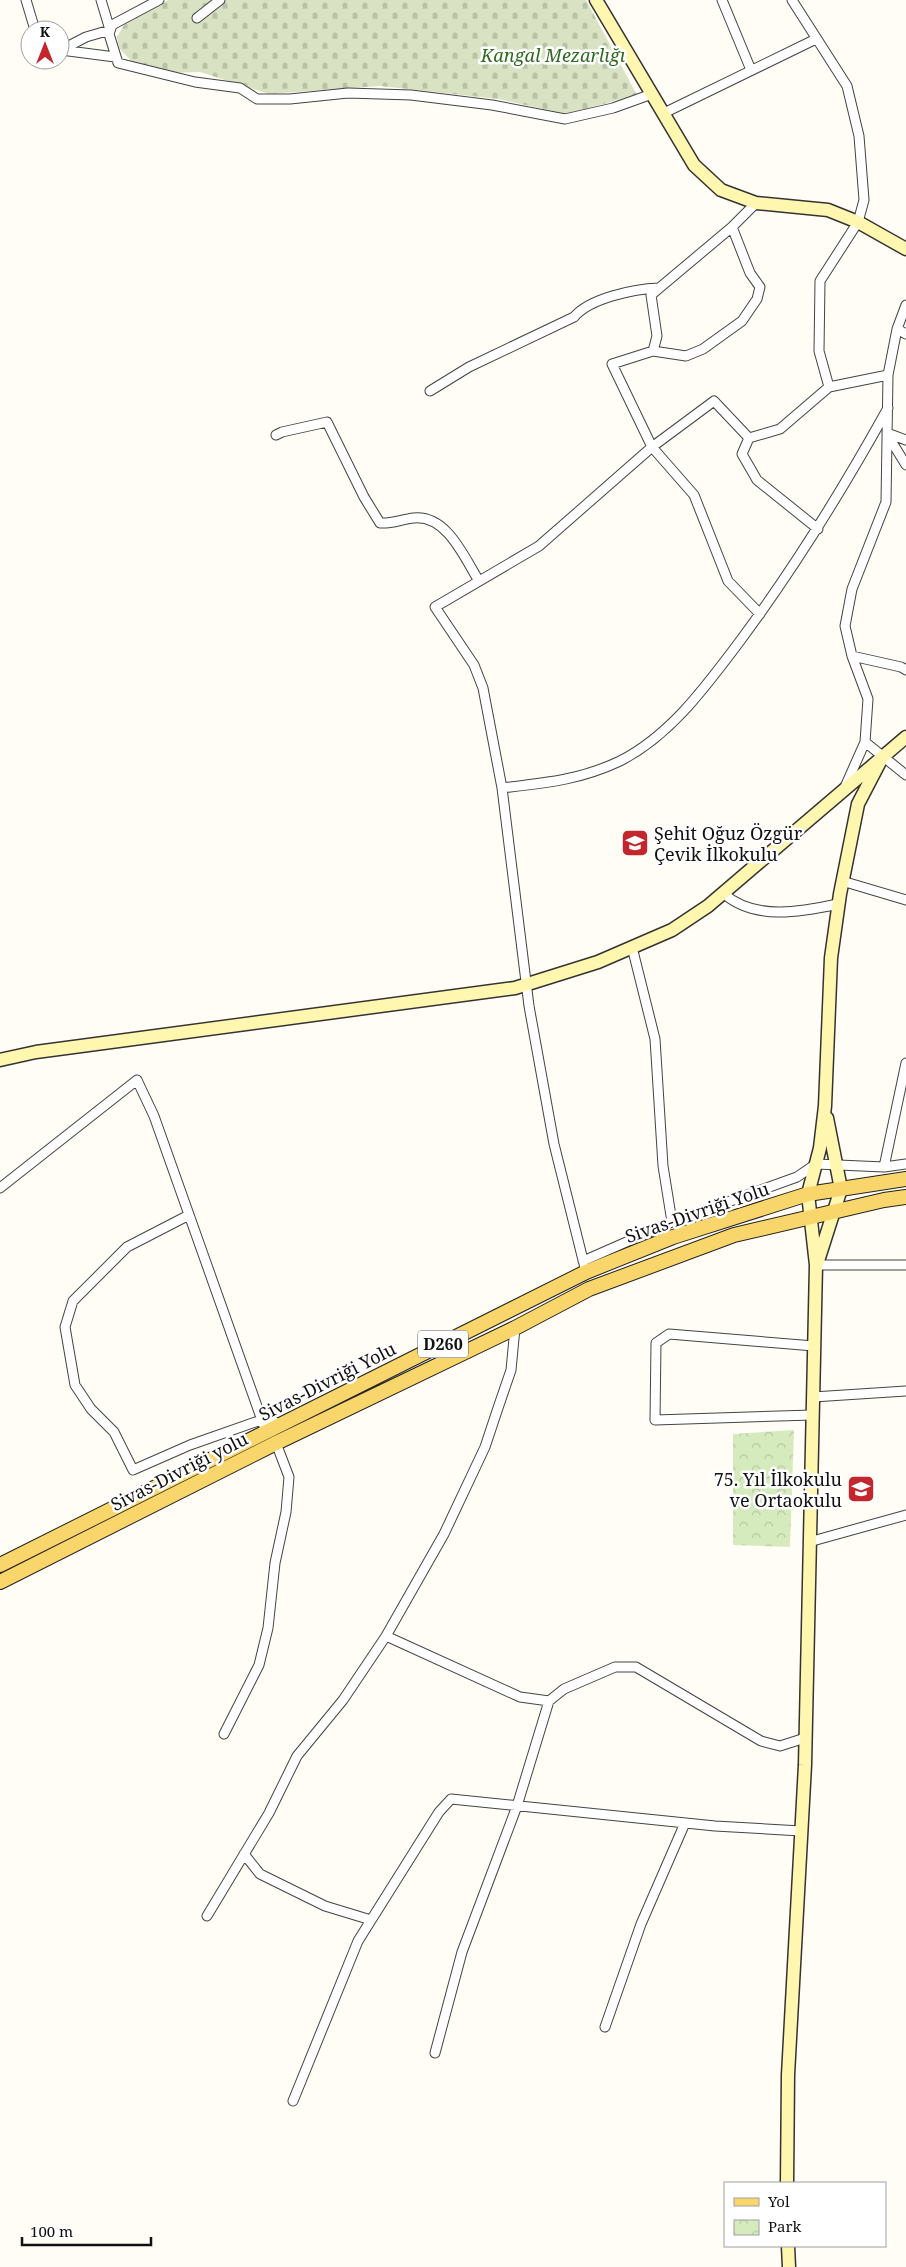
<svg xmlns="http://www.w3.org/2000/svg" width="906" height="2267" font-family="'Noto Serif',serif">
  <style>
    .cemetery { fill: url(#cemetery-stones) }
    .park { fill: url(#park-crowns) }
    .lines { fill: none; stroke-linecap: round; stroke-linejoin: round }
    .street-casing { stroke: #444; stroke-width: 11 }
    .secondary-casing { stroke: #333; stroke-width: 15 }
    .primary-casing { stroke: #222; stroke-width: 16 }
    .street { stroke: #fff; stroke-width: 9 }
    .secondary { stroke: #fff6b0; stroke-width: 12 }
    .primary { stroke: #f9d66b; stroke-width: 14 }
    .labels { text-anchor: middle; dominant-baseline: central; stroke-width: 5; stroke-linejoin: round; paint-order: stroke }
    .shield { fill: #fff; stroke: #585858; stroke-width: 1 }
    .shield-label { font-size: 16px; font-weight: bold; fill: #111 }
    .park-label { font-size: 18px; font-style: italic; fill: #2f6b1f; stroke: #fff }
    .poi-label { font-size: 18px; fill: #111; stroke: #fff; text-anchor: start }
    .street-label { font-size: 18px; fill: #111; stroke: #fff }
  </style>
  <defs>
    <pattern id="cemetery-stones" width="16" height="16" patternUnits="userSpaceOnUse" patternTransform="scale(1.25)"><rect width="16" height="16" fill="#d9e3c4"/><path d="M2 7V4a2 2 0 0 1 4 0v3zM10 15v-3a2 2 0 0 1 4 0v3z" fill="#b9c2a7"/></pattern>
    <pattern id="park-crowns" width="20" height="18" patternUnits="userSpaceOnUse" patternTransform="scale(1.25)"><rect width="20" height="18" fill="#d5ebbd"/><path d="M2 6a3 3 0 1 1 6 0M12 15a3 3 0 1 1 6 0" fill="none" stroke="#b6c8a1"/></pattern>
  </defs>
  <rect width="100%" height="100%" fill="#fffdf5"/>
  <path class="cemetery" d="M 168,0 L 586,0 L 637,95 L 566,114 L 498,99 L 380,86 L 269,94 L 200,72 L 167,73 L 135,65 L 119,48 L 117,37 L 124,25 Z"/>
  <path class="park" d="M 794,1430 L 790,1547 L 733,1545 L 733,1434 Z"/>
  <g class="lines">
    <g class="street-casing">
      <path id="street" d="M 26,0 L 35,30
        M 159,0 L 112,25 L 109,34 L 118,63 L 195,82 L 240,88 L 257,99 L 290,99 L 348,93 L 411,95 L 492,105 L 565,119 L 613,108 L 652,94
        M 722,0 L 751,70
        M 792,0 L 847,86 L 859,136 L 864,200 L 858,222 L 820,281 L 819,351 L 829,387
        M 197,18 L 220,0
        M 61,50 L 86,37 L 110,30 L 101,0
        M 61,50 L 115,57
        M 664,113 L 816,39
        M 756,203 L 732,227 L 651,295 L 657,336 L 653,351 L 612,364 L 652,447 L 694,495 L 728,581 L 760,614
        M 897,329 L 906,334
        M 653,351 L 686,356 L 703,349 L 742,321 L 757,299 L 760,287 L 750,273 L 732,227
        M 430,391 L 469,367 L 574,317 C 590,298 634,289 659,288
        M 887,433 L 906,440
        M 887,434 L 906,465
        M 276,435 L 282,432 L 327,422 L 364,497 L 380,523 C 392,524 402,519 414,518 C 447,515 464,557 479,581
        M 818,529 L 757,480 L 742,454 L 749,438 L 780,429 L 829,387 L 888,375
        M 852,656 L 901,667 L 906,670
        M 865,742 L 906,775
        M 845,787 L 865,742 L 868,699 L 852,656 L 845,626 L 852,589 L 886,502 L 888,375 L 897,329 L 906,305
        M 502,788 C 545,783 580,780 620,761 C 671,735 706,686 740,641 C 795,567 843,489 888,408
        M 842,881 L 906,900
        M 723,893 C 754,921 801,912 838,904
        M 632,947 L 655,1039 L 663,1166 L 672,1222
        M 884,1167 L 906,1063
        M 0,1188 L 137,1080 L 154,1116 L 264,1426 L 274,1421
        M 189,1215 L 127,1247 L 73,1301 L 65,1327 L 75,1385 L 91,1409 L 114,1432 L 133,1470 L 190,1445 L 261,1420
        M 583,1261 L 672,1222 L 797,1177 L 816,1164 L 884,1167 L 906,1164
        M 816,1265 L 906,1265
        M 586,1272 L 554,1144 L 529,1006 L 502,788 L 483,688 L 474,665 L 435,607 L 539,546 L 652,447 L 714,401 L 749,438
        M 813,1397 L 906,1391
        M 812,1415 L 655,1420 L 656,1343 L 669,1334 L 814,1346
        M 809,1542 L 906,1515
        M 386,1636 L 520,1697 L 549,1701
        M 224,1734 L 259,1665 L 268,1628 L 275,1563 L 286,1512 L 289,1477 L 276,1443
        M 244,1854 L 260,1874 L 325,1906 L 371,1920
        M 207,1916 L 269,1813 L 297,1756 L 343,1700 L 386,1636 L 444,1534 L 485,1447 L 498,1408 L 511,1370 L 515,1328
        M 605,2027 L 641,1924 L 685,1823
        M 435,2053 L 462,1952 L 517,1806 L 549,1701 L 564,1689 L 615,1667 L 636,1667 L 761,1741 L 780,1746 L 805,1738
        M 293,2101 L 358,1941 L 439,1812 L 451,1799 L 715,1826 L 801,1831"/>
    </g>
    <g class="secondary-casing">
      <path id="secondary" d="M 596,0 L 694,165 L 721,190 L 756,203 L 828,210 L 858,222 L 906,249
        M 0,1060 L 36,1052 L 515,988 L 598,962 L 672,930 L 708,906 L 906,737
        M 818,1261 L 841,1189 L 827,1118
        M 787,2183 L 788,2075 L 805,1765 L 816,1265 L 808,1194 L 820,1148 L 825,1106 L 831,958 L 840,894 L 858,804 L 883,756
        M 788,2246 L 789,2267"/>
    </g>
    <g class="primary-casing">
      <path id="primary" d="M 0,1565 L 586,1272 L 673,1237 L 808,1194 L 906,1179
        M 0,1582 L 276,1443 L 515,1328 L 589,1289 L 734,1235 L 884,1200 L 906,1197"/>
    </g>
    <use href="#street" class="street"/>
    <use href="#secondary" class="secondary"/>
    <use href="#primary" class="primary"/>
  </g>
  <defs>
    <g id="school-square" transform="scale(1.4375)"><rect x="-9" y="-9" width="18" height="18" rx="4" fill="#c4262e" stroke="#fff"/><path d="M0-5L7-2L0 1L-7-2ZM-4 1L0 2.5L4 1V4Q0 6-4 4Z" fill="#fff"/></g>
  </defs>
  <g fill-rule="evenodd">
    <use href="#school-square" x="635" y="843"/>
    <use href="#school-square" x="861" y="1489"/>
  </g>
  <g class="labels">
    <rect class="shield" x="418" y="1330.5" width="50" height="27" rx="4"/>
    <g class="shield-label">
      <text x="443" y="1344">D260</text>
    </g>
    <g class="park-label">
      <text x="553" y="55">Kangal Mezarlığı</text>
    </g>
    <g class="poi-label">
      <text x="654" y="833">Şehit Oğuz Özgür<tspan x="654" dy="21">Çevik İlkokulu</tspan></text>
      <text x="842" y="1479" text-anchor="end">75. Yıl İlkokulu<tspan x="842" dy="21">ve Ortaokulu</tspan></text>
    </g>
    <g class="street-label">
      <text transform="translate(697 1212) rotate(-19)">Sivas-Divriği Yolu</text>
      <text transform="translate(327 1381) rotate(-27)">Sivas-Divriği Yolu</text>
      <text transform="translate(179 1471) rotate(-27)">Sivas-Divriği yolu</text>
    </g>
  </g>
  <rect x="724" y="2182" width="162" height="65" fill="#ffffff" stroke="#a0a0a0"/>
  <rect x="734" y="2198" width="25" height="8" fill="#f9d66b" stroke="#a0a0a0"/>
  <text x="768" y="2207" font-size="15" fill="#111111">Yol</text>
  <rect x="734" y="2220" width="25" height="15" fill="url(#park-crowns)" stroke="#a0a0a0"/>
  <text x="768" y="2232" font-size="15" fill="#111111">Park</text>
  <g transform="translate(45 45)"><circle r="24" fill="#ffffff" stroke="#a0a0a0"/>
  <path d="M0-4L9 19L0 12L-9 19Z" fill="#c4262e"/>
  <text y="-8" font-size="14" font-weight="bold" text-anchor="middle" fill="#111111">K</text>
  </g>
  <path d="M22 2237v8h129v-8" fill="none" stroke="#111111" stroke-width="2.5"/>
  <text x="30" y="2237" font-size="15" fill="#111111" stroke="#ffffff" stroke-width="4" paint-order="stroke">100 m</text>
</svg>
